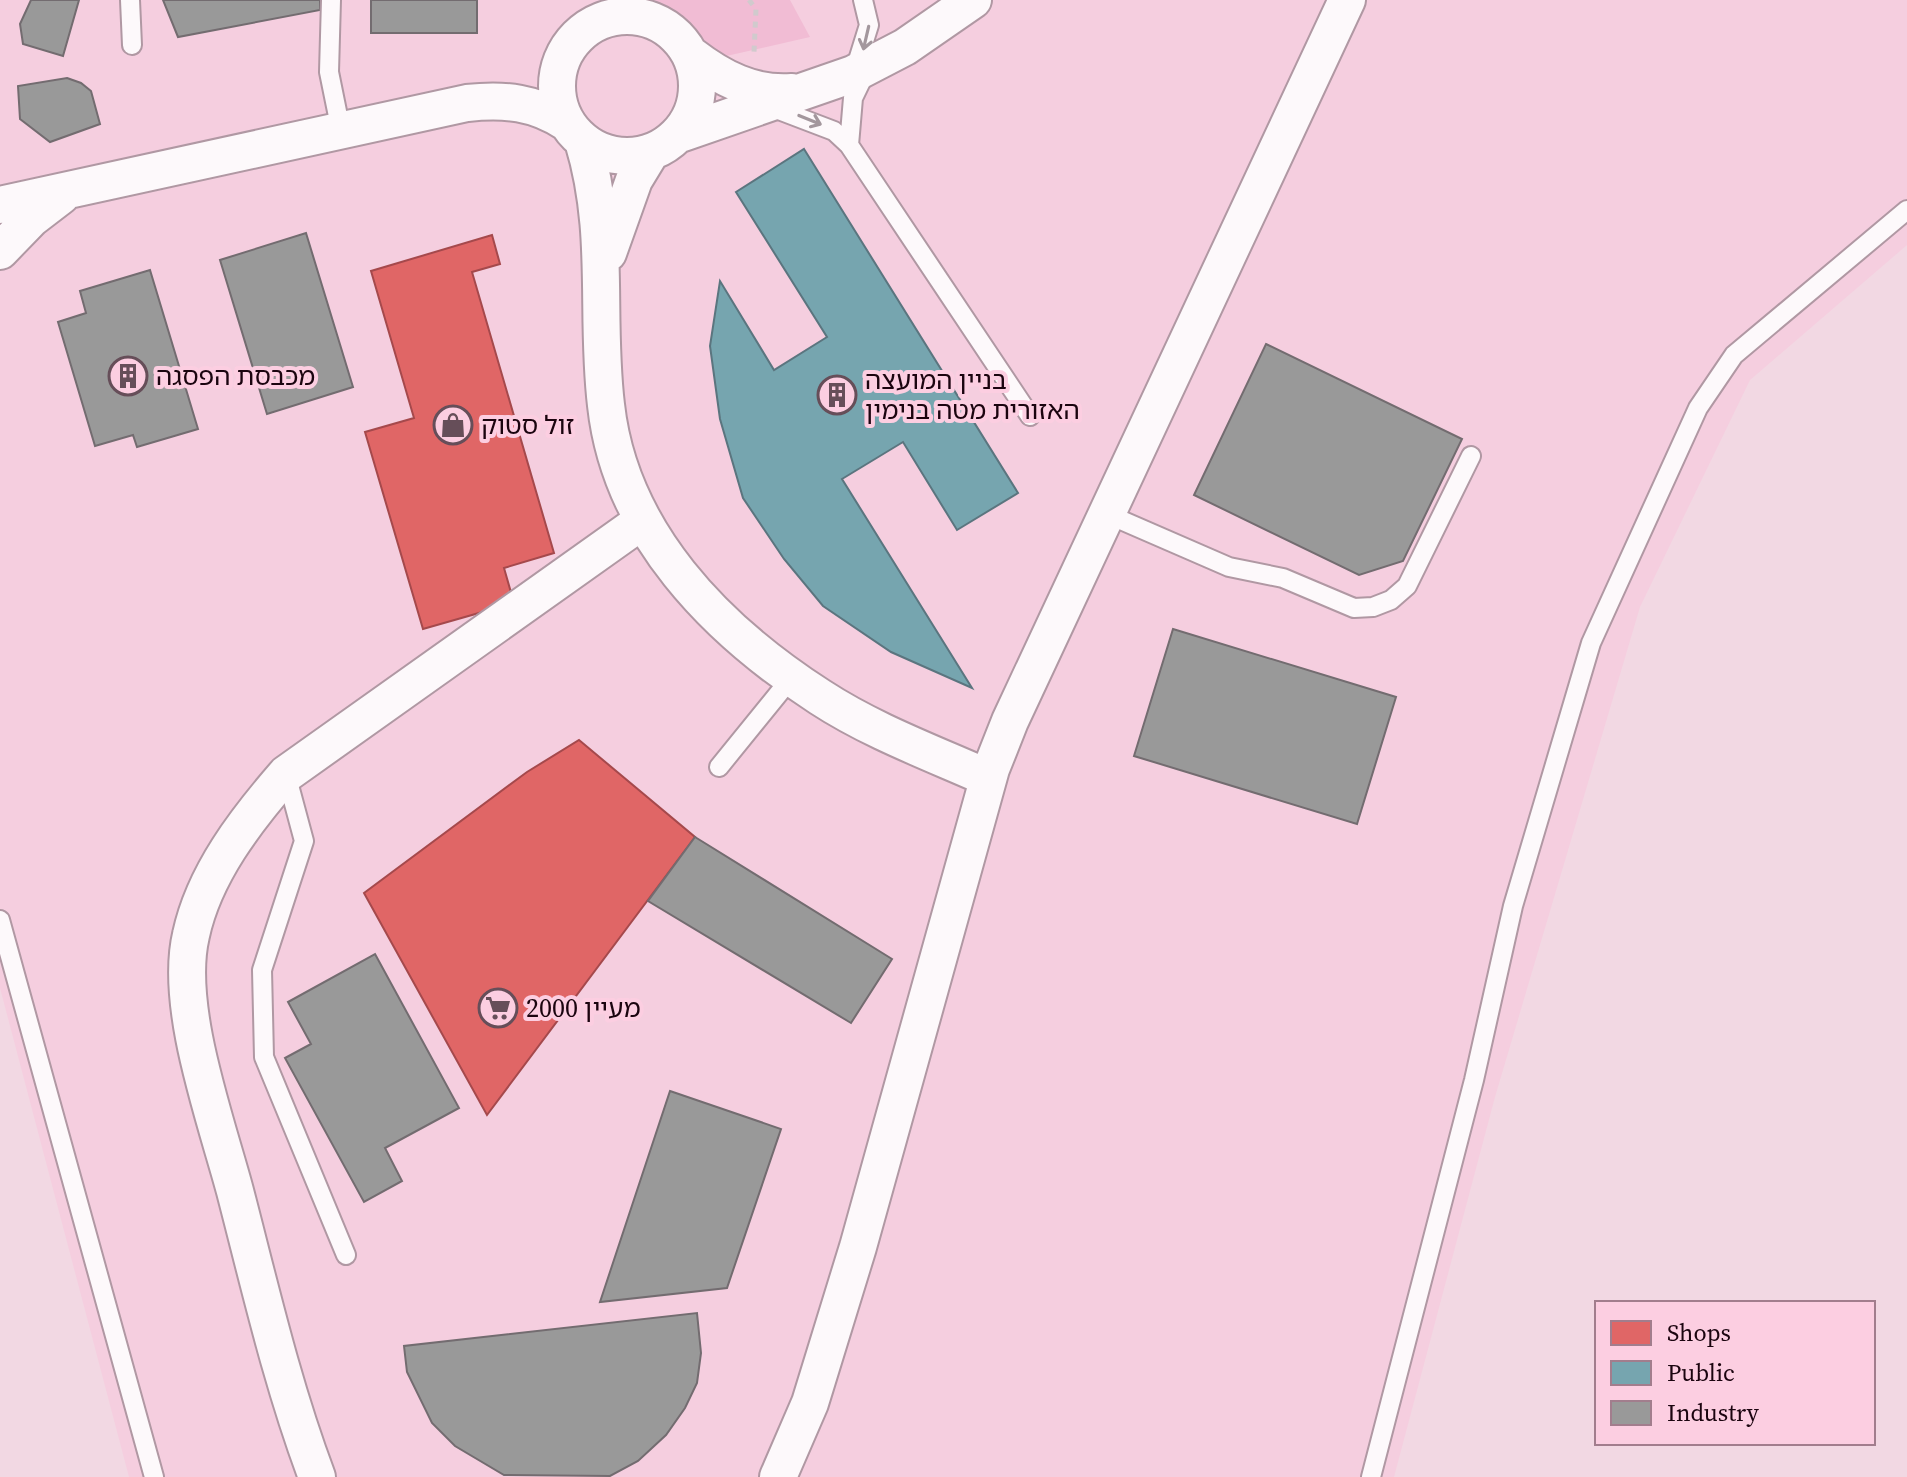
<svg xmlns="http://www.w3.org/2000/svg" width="1907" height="1477" font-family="'Source Serif 4','Noto Sans Hebrew',serif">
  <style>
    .built { fill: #f5cedf }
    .green { fill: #f1bcd4 }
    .shops { fill: #e06666; stroke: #a5494c; stroke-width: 2 }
    .public { fill: #76a5af; stroke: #5b757f; stroke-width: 2 }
    .industry { fill: #999; stroke: #736c70; stroke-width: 2 }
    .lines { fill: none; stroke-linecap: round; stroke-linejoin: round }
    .lane-casing { stroke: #b098a3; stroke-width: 22 }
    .street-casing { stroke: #b098a3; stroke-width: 40 }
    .path { stroke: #d1cacd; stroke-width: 5; stroke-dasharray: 6 6; stroke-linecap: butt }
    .lane { stroke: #fdf9fb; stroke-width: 18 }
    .street { stroke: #fdf9fb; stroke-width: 36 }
    .oneway { stroke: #a3979d }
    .labels { text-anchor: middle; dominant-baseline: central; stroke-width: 8; stroke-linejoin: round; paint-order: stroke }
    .poi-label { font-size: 26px; fill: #1b040f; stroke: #fccee1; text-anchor: start }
  </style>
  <rect width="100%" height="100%" fill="#f2d8e3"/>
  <path class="built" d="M 0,0 L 1907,0 L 1907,245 L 1750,380 L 1640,607 L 1495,1097 L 1394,1477 L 129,1477 L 0,988 Z"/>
  <path class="green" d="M 651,0 L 790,0 L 810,37 L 713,59 Z"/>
  <path class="shops" d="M 492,235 L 500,264 L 472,272 L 554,553 L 504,568 L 514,603 L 423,629 L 365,432 L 414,418 L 371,271 Z
    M 579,740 L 695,837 L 487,1115 L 364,893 L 527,772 Z"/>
  <path class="public" d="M 804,149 L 1018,493 L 957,530 L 903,442 L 842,479 L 972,688 L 891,652 L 823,606 L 784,559 L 743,498 L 720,419 L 710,346 L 720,281 L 774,370 L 827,337 L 736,192 Z"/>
  <path class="industry" d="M 31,0 L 79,0 L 63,56 L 23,44 L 20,24 Z
    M 320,0 L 320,10 L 178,37 L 163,0 Z
    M 371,0 L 477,0 L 477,33 L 371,33 Z
    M 67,78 L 81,83 L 91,91 L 100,124 L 50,142 L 20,119 L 18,86 Z
    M 306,233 L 353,387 L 267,414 L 220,260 Z
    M 150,270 L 198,429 L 137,447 L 133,435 L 95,446 L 58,322 L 86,313 L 80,291 Z
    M 1266,344 L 1462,439 L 1403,561 L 1359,575 L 1194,495 Z
    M 1173,629 L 1396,697 L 1357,824 L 1134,756 Z
    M 695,837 L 892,959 L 851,1023 L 648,901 Z
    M 375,954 L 459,1108 L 385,1148 L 402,1181 L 364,1202 L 285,1058 L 311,1044 L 288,1002 Z
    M 670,1091 L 781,1129 L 727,1288 L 600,1302 Z
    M 697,1313 L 701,1353 L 697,1383 L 685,1408 L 666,1435 L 638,1461 L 610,1476 L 504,1475 L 455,1446 L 432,1423 L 407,1372 L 404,1346 Z"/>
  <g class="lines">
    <g class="lane-casing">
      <path id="lane" d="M 130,0 L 132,45
        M 331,0 L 329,72 L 341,131
        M 855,70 L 869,25 L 863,0
        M 771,107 L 834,131 L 849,145 L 1030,416
        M 849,145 L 853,98 L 866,71
        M 1107,514 L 1229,567 L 1283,578 L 1354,608 L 1373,607 L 1391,600 L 1407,586 L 1471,456
        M 719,767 L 792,677
        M 286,774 L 304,841 L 262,970 L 264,1057 L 346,1255
        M 0,920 L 154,1477
        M 1371,1477 L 1474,1080 L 1513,906 L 1591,643 L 1698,408 L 1734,355 L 1907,210"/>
    </g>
    <g class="street-casing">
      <path id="street" d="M557 86a70 70 0 1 1 140 0a70 70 0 1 1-140 0Z
        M 691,55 C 721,78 753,95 792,92
        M 677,135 L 853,74 L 905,47 L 973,0
        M 583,141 C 611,232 595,314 606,405 C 620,533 716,630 820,697 C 872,731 932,753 988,778
        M 0,205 L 467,103 C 505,99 535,102 567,123
        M 0,251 L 31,219 L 61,196
        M 608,253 L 634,180 L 651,152
        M 317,1477 C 282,1384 260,1287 235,1191 C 216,1120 174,1006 191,935 C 204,874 246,820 286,774 L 642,521
        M 778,1477 L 810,1403 L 858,1247 L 991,769 L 1010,721 L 1347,0"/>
    </g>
    <path class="path" d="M 749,0 L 756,9 L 754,52"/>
    <use href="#lane" class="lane"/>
    <use href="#street" class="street"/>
  </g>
  <defs><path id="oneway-shaft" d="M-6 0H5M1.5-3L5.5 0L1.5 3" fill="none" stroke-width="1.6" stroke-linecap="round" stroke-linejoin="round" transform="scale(2)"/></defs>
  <g class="oneway">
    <use href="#oneway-shaft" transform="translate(866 38) rotate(103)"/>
    <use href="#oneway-shaft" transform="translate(810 120) rotate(22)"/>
  </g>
  <defs>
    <g id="building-ring" transform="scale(2)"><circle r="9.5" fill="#fccee1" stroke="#664e59" stroke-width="1.5"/><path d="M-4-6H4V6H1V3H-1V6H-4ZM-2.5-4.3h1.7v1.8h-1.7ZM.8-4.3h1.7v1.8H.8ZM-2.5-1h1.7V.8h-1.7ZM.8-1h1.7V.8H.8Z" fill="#664e59"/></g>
    <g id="shop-ring" transform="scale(2)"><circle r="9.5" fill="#fccee1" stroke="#664e59" stroke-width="1.5"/><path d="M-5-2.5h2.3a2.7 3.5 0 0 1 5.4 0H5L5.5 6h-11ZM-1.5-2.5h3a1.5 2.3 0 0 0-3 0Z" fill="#664e59"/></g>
    <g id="supermarket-ring" transform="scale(2)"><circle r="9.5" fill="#fccee1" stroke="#664e59" stroke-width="1.5"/><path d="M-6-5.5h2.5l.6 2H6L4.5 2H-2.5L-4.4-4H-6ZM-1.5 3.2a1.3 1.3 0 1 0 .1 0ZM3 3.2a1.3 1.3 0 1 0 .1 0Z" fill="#664e59"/></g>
  </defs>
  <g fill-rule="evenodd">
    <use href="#building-ring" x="128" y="376"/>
    <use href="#building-ring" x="837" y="395"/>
    <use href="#shop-ring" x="453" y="425"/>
    <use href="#supermarket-ring" x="498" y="1008"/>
  </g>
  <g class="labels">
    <g class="poi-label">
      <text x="156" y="376">מכבסת הפסגה</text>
      <text x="865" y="380">בניין המועצה<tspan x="865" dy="30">האזורית מטה בנימין</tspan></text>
      <text x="481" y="425">זול סטוק</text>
      <text x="526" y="1008">מעיין 2000</text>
    </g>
  </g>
  <rect x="1595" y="1301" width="280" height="144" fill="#fccee1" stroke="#a27d8d" stroke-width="2"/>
  <rect x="1611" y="1321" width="40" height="24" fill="#e06666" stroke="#a27d8d" stroke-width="2"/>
  <text x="1667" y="1341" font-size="24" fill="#1b040f">Shops</text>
  <rect x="1611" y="1361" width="40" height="24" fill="#76a5af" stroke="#a27d8d" stroke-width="2"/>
  <text x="1667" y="1381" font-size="24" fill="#1b040f">Public</text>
  <rect x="1611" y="1401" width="40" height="24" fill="#999999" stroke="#a27d8d" stroke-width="2"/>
  <text x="1667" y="1421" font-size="24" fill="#1b040f">Industry</text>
</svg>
